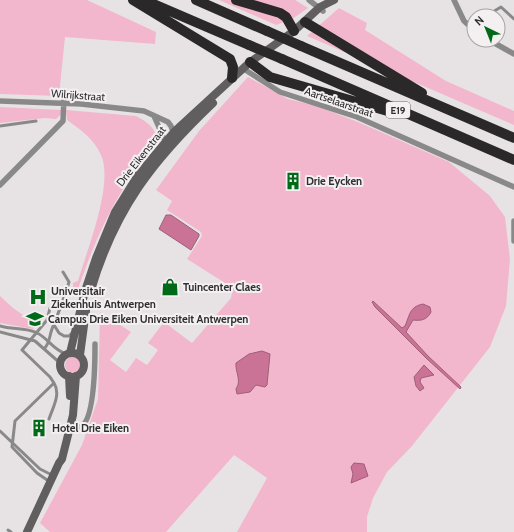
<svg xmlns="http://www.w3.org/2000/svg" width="514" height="532" font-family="Cabin,sans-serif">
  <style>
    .green { fill: #f3b7cd }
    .water { fill: #ca7396; stroke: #9c5f77 }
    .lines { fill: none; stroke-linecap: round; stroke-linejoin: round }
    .lane { stroke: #8a8989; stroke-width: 3 }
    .street { stroke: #8a8989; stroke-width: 5.5 }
    .secondary { stroke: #605e5f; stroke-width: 8 }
    .highway { stroke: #2a2829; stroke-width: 10 }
    .highway-bridge { stroke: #2a2829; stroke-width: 10 }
    .labels { text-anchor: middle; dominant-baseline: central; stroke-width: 4; stroke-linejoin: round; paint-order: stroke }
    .shield { fill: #f4f0f2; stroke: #6b696a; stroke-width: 1 }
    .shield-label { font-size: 10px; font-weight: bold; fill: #302f2f }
    .street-label { font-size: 11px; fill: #302f2f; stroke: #f4f0f2 }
    .poi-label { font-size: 11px; font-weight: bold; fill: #302f2f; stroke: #f4f0f2; text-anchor: start }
  </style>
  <rect width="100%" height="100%" fill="#e7e3e4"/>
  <path class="green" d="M 0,0 L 87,0 L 156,32 L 155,44 L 65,37 L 59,96 L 0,94 Z
    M 219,0 L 295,0 L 308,8 L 292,19 L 276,25 Z
    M 339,8 L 367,23 L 365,30 L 446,81 L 514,111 L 514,125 L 307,36 Z
    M 248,77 L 288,99 L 317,106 L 358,122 L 449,162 L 490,196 L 505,217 L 510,259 L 506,306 L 490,347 L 412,446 L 387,472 L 373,498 L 367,517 L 367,532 L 237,532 L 267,478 L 234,455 L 166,532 L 50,532 L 40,523 L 82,445 L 98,399 L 100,312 L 131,332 L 110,360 L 126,372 L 136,358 L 147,365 L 158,350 L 148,343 L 164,322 L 192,343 L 231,298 L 233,288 L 187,259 L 202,236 L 201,232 L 167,210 L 172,201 L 156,190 L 199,131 Z
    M 0,107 L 62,110 L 61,114 L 56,119 L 45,118 L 0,123 Z
    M 66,110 L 136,116 C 146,121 153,126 157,137 L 155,143 C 117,192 97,233 77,292 L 73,291 L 73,283 L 78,281 C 87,250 114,184 101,155 C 94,139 81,130 67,120 Z
    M 0,296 L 13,308 L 33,322 L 38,317 L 42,319 L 33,329 L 0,323 Z
    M65 365a8 8 0 1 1 16 0a8 8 0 1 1-16 0Z"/>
  <path class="water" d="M 166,215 L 171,215 L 199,234 L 199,236 L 191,250 L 159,229 Z
    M 373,301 L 402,328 L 405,326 C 410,315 409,307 423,304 L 430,307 L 431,312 C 427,320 421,321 413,320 L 406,332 L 428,356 L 461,387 L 460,389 L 426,358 L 375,307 L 372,302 Z
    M 262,351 L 270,354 L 267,385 L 265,387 L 256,385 L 250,392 L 237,394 L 236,389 C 242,380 235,372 236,363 L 249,354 Z
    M 424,365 L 434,375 L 421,378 L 420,382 L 424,388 L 420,391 L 416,386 L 414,377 Z
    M 354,463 L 364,464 L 368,476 L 351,483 L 353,474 L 351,467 Z"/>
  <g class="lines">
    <path class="lane" d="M 486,16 L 501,7 L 514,19
      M 469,26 L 474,23
      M 0,126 L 36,121
      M 50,308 L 47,320 L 22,350 L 50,377 L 54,383 L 15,421 L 12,447 L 37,473 L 50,482
      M 54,325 L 59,333 L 64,336 L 69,336 L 73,332
      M 0,326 C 12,330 25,327 37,333 C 48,338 54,351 67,354
      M 0,332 L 35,341 L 60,363
      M 44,349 C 50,343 49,337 52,329 C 58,314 64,299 69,282 L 63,272
      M 49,419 C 53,407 61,394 54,383
      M 0,431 L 40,469 L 52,475
      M 8,530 L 11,532"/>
    <path class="street" d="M 309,0 L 323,11
      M 454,0 L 464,21 L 474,30
      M 489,40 L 514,54
      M 247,71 L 280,92 L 357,117 L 514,187
      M 0,101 L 81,104 L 144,111 L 168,122 L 171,126 L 174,135
      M 154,116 L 165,141
      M 0,185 L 63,121 L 64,97
      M 514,221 L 514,241
      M 71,426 L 81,427 C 95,418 95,361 95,344"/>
    <path class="secondary" d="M 91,290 C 115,209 153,160 213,103
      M 70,353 L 85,291 L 96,258 L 115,212 L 138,175 L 174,132 L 249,63 L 294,31 L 320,7 L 334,0
      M60 365a12 12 0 1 1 24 0a12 12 0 1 1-24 0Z
      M 80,355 L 86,311
      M 69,376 L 70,396
      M 27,532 L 59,463 L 62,459 L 73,415 L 76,376"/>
    <path class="highway" d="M 133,0 L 230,59 L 233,67 L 232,78
      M 144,0 L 249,45
      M 196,0 L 267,31
      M 236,0 L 280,13 L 286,17 L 294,31
      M 305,22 L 422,93
      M 301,46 L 514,138
      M 282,59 L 514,160
      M 250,62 L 270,77 L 391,112"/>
    <path class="highway-bridge" d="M 267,31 L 301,46
      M 249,45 L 282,59"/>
  </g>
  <defs>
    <g id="building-bare" transform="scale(1.38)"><path d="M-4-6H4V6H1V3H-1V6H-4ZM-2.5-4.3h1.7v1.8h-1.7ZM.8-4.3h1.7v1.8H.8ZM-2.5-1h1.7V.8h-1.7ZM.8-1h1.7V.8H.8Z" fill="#006a18" stroke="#f4f0f2" stroke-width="2.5" paint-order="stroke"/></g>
    <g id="shop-bare" transform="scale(1.38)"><path d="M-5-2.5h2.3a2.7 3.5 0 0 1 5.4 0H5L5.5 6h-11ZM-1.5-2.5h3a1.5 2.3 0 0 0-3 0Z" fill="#006a18" stroke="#f4f0f2" stroke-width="2.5" paint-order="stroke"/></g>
    <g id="hospital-bare" transform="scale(1.38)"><path d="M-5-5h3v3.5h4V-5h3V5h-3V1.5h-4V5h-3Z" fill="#006a18" stroke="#f4f0f2" stroke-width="2.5" paint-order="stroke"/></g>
    <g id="university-bare" transform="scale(1.38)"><path d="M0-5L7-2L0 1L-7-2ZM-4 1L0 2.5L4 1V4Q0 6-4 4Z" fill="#006a18" stroke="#f4f0f2" stroke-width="2.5" paint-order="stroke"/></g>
  </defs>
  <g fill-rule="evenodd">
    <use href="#building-bare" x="293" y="181"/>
    <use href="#shop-bare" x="170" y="287"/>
    <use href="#hospital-bare" x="38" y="297"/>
    <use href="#university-bare" x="35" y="319"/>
    <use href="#building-bare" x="39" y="428"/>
  </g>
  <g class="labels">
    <rect class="shield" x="386" y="102" width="24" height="16" rx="3"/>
    <g class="shield-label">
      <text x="398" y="110">E19</text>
    </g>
    <g class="street-label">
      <text transform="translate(78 95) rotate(4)">Wilrijkstraat</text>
      <text transform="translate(339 102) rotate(19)">Aartselaarstraat</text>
      <text transform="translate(141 156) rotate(-52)">Drie Eikenstraat</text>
    </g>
    <g class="poi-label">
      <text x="306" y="181">Drie Eycken</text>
      <text x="183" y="287">Tuincenter Claes</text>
      <text x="51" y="291">Universitair<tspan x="51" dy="13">Ziekenhuis Antwerpen</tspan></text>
      <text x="48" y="319">Campus Drie Eiken Universiteit Antwerpen</text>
      <text x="52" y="428">Hotel Drie Eiken</text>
    </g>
  </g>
  <g transform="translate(486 28) rotate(317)"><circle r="19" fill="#f4f0f2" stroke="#a6a3a4"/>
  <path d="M0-3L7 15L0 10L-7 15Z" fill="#006a18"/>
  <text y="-6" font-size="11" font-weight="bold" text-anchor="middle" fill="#302f2f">N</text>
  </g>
</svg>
